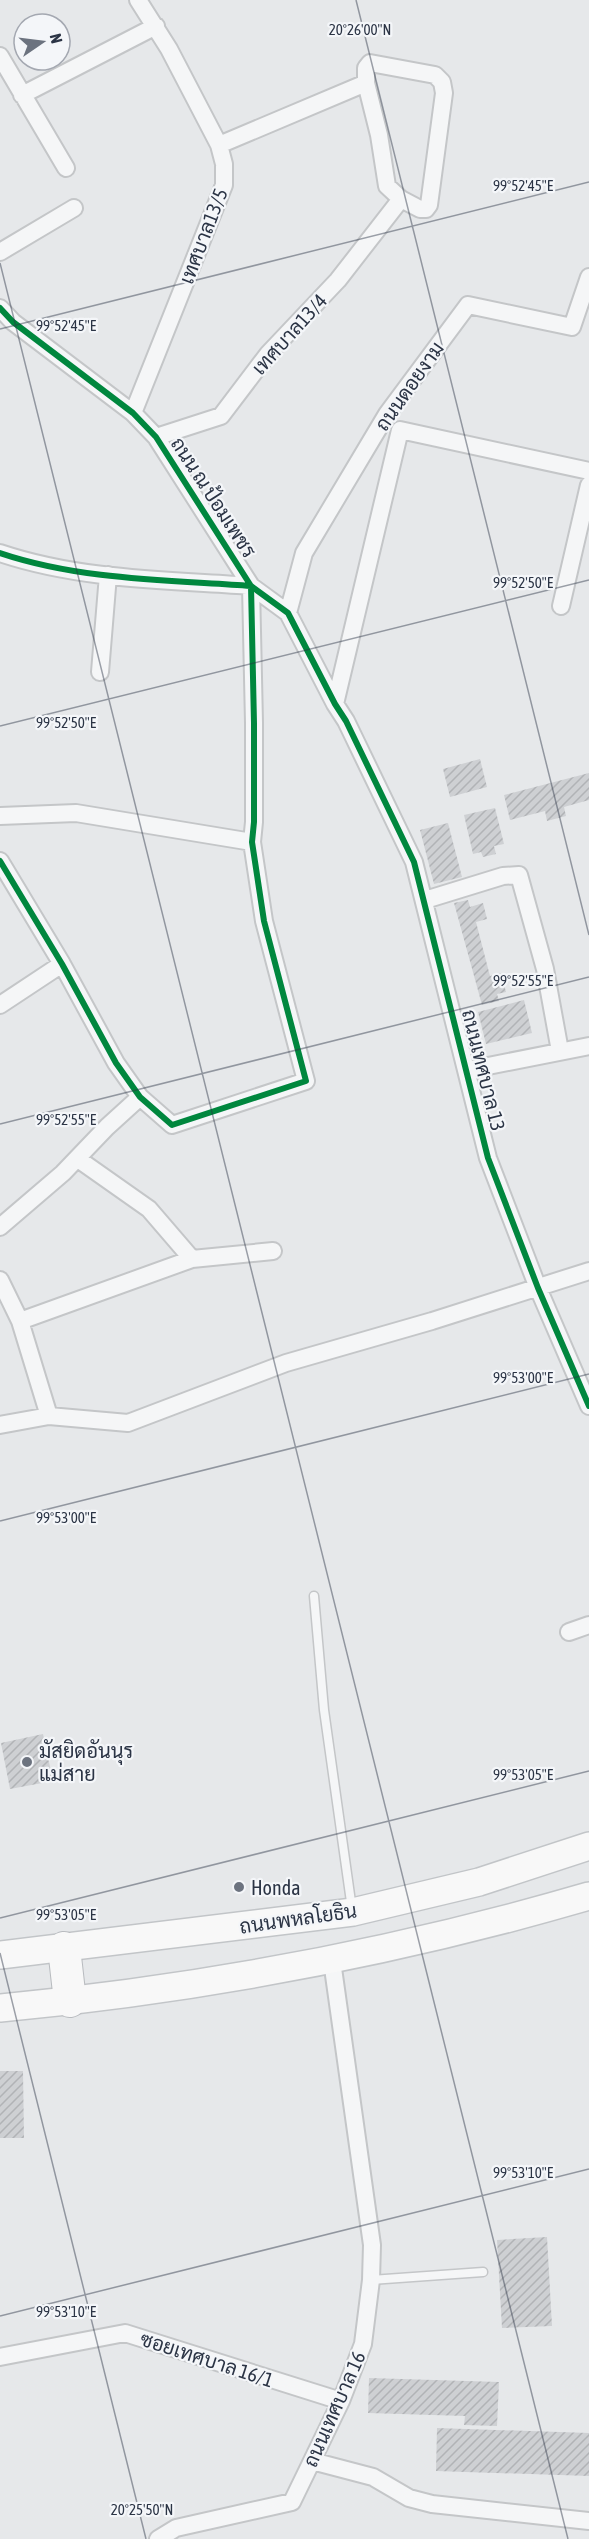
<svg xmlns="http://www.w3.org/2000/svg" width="589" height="2539" font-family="'Asap Condensed',Sarabun,sans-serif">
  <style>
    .building { fill: url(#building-hatch) }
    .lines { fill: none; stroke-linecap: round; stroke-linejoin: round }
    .lane-casing { stroke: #c4c6c8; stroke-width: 11 }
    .street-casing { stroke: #c4c6c8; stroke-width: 20 }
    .primary-casing { stroke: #c2c5c8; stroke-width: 30 }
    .highway-casing { stroke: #b8bbbf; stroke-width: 34 }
    .lane { stroke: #f5f6f7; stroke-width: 8 }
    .street { stroke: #f5f6f7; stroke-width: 16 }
    .primary { stroke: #f8f8f8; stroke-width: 27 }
    .highway { stroke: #f8f8f8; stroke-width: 32 }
    .cycleway-casing { stroke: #f4f6f9; stroke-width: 10 }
    .cycleway { stroke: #00873e; stroke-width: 6 }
    .ticks { fill: none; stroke: #2b3445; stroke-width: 1.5; stroke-opacity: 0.45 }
    .poi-dot { fill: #6c737f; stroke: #f4f6f9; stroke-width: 2 }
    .labels { text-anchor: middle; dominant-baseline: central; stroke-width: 4.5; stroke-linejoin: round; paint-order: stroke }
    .street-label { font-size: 20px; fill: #2b3445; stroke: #f4f6f9 }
    .poi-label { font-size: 20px; fill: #2b3445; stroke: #f4f6f9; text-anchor: start }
    .ticks-label { font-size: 15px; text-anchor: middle; fill: #2b3445; stroke: #f4f6f9; stroke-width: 4.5; stroke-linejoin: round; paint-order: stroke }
  </style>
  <defs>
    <pattern id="building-hatch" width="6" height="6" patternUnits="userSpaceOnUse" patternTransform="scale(1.5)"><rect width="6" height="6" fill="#ced0d3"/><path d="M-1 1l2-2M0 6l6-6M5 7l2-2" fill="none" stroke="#b1b3b6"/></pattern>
  </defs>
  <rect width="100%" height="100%" fill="#e6e8ea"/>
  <path class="building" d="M 480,759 L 487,787 L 450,797 L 443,769 Z
    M 589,773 L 589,800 L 564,807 L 566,816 L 547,821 L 545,811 L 510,820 L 504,795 Z
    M 495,808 L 504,844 L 494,846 L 496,854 L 483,857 L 481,852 L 473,854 L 464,815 Z
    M 448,823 L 462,877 L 434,884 L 420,830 Z
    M 468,900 L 470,907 L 483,903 L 487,919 L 476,922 L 490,976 L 501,973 L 506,992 L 497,994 L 499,1001 L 482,1005 L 454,903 Z
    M 524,1000 L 532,1033 L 486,1044 L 478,1012 Z
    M 43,1734 L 53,1781 L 10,1789 L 1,1743 Z
    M 0,2071 L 23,2071 L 24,2138 L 0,2138 Z
    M 547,2237 L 552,2326 L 502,2328 L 497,2240 Z
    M 369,2378 L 499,2382 L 497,2426 L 464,2425 L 465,2416 L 368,2413 Z
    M 437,2428 L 589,2433 L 589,2476 L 436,2471 Z"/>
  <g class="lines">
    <g class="lane-casing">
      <path id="lane" d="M 314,1596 L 324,1710 L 352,1909
        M 371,2280 L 483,2272"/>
    </g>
    <g class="street-casing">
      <path id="street" d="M 0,56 L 66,168
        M 370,63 L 435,75 L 442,82 L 444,93 L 429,205 L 426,209 L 420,209 L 401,199 L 387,186 L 379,135 L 366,83 L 366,68 Z
        M 22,95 L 156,26
        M 219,145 L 366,83
        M 0,252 L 74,208
        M 0,308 L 13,322 L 133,413 L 156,437 L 251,586 L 288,613 L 335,704 L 346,721 L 414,862 L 488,1158 L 538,1288 L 589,1406
        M 133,413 L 224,185 L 224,164 L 219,145 L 169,49 L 138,0
        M 156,437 L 221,416 L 268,354 L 338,280 L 401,199
        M 0,553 C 80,580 168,580 251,586 L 254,723 L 254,822 L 252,842 L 264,921 L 306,1081 L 172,1125 L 140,1097 L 116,1063 L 62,964 L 0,861
        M 561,606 L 589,485
        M 288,613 L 304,553 L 387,414 L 468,305 L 572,327 L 589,277
        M 100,672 L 108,575
        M 335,704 L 400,430 L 589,471
        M 0,816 L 76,813 L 252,842
        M 425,900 L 503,876 L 519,875 L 545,969 L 560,1051
        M 0,1005 L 62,964
        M 468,1070 L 589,1046
        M 78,1159 L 149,1209 L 192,1259
        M 0,1227 L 63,1173 L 107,1127 L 140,1097
        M 0,1280 L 20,1321 L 49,1416
        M 20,1321 L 192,1259 L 273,1251
        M 0,1425 L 49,1416 L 128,1423 L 286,1363 L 432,1321 L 589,1271
        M 569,1632 L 589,1625
        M 0,2357 L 125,2333 L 341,2401
        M 312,2461 L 373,2477 L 409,2498 L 432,2504 L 589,2521
        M 158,2539 L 176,2528 L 292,2502 L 341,2401 L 363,2344 L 371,2280 L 372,2245 L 332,1961"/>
    </g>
    <g class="primary-casing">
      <path id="primary" d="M 0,1955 L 353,1912 L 479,1882 L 589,1846
        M 0,2008 C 199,1989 397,1952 589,1896"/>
    </g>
    <g class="highway-casing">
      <path id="highway" d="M 64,1948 L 70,2001"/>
    </g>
    <use href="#lane" class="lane"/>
    <use href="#street" class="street"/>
    <use href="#primary" class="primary"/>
    <use href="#highway" class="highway"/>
    <g class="cycleway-casing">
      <path id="cycleway" d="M 0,308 L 13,322 L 133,413 L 156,437 L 251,586 L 288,613 L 335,704 L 346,721 L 414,862 L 488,1158 L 538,1288 L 589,1406
        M 0,553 C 80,580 168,580 251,586 L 254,723 L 254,822 L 252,842 L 264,921 L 306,1081 L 172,1125 L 140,1097 L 116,1063 L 62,964 L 0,861"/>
    </g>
    <use href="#cycleway" class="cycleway"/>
  </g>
  <path class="ticks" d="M 356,0 L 589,935M 0,263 L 568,2539M 0,329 L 589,182M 0,726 L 589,580M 0,1124 L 589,977M 0,1521 L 589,1374M 0,1918 L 589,1771M 0,1953 L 146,2539M 0,2316 L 589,2169"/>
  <g class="poi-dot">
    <circle cx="27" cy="1762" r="6"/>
    <circle cx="239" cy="1887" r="6"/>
  </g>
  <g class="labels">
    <g class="street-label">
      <text transform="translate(203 236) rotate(-69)">เทศบาล13/5</text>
      <text transform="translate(289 334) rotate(-48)">เทศบาล13/4</text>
      <text transform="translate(409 386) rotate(-55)">ถนนดอยงาม</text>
      <text transform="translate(214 497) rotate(57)">ถนน ณ ป้อมเพชร</text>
      <text transform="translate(484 1070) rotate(76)">ถนนเทศบาล 13</text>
      <text transform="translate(298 1918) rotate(-8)">ถนนพหลโยธิน</text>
      <text transform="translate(207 2359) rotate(18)">ซอยเทศบาล 16/1</text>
      <text transform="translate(334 2409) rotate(-66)">ถนนเทศบาล 16</text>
    </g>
    <g class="poi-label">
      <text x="39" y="1750">มัสยิดอันนุร<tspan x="39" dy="23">แม่สาย</tspan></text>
      <text x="251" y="1887">Honda</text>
    </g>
  </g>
  <g class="ticks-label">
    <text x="360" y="35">20°26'00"N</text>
    <text x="523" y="191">99°52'45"E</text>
    <text x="66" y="331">99°52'45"E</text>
    <text x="523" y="588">99°52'50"E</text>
    <text x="66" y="728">99°52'50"E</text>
    <text x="523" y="986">99°52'55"E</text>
    <text x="66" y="1125">99°52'55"E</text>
    <text x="523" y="1383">99°53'00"E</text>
    <text x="66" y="1523">99°53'00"E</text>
    <text x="523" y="1780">99°53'05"E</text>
    <text x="66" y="1920">99°53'05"E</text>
    <text x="523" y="2178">99°53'10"E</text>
    <text x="66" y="2317">99°53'10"E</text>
    <text x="142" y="2515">20°25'50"N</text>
  </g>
  <g transform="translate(42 42) rotate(76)"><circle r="28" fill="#f4f6f9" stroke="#a4a8b1" stroke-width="1.5"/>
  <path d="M0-4.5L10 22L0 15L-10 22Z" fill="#6c737f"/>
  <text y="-9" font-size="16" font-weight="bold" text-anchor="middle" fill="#2b3445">N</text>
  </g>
</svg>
